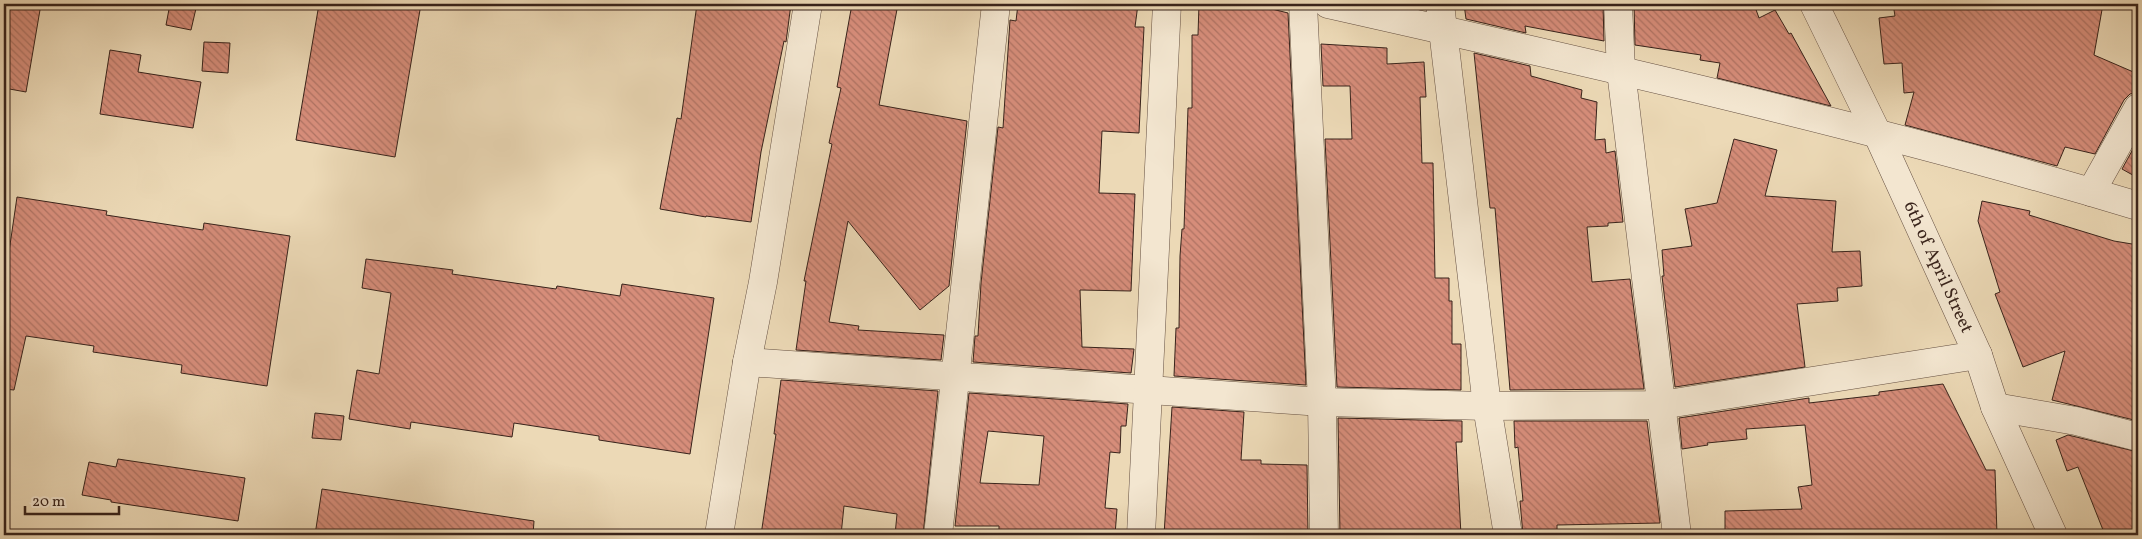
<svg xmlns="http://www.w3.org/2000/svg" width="2142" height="539" font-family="Vollkorn,serif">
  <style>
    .building { fill: url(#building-back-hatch); stroke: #38231b; fill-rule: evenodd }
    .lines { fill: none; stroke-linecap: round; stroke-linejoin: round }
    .minor-casing { stroke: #655042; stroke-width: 29 }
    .minor { stroke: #f3e6d0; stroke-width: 28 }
    .labels { text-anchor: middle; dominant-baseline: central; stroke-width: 4; stroke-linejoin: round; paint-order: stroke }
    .street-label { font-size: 18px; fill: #38231b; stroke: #f3e6d0 }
  </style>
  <defs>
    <pattern id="building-back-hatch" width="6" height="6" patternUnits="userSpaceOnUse" patternTransform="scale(1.25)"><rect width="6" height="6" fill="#d68d7a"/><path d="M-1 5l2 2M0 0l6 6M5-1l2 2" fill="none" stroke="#af7363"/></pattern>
  </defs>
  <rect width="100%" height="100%" fill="#ecd9b6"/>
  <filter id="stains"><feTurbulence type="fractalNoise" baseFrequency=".004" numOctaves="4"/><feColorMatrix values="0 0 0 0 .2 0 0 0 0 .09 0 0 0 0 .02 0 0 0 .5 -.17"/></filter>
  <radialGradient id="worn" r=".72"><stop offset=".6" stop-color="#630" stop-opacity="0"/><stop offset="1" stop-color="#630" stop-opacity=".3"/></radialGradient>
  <path class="building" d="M 4,4 L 41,4 L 26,92 L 4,88 Z
    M 170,4 L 197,4 L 191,30 L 166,25 Z
    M 319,4 L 421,4 L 395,157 L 296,140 Z
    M 697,4 L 791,4 L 786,42 L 784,41 L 761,152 L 751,222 L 706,216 L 706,217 L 660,209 L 677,118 L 681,119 Z
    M 852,4 L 898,4 L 879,105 L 967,121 L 949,286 L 920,310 L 848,221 L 829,322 L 859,326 L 858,330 L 944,335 L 941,360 L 796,350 L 806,281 L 804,281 L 832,144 L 829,143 L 841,88 L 837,87 Z
    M 1018,4 L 1138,4 L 1135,27 L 1144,27 L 1139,133 L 1102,131 L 1099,193 L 1135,194 L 1131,291 L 1080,290 L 1082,347 L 1134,349 L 1131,373 L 973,362 L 975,336 L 978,336 L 981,283 L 998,127 L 1003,128 L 1010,20 L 1016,21 Z
    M 1199,4 L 1252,4 L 1288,13 L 1306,385 L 1174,376 L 1176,328 L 1179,328 L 1180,256 L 1182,229 L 1184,229 L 1188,108 L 1192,108 L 1192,35 L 1198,35 Z
    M 1464,4 L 1603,4 L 1604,41 L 1525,26 L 1526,33 L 1466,19 Z
    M 1634,4 L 1754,4 L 1759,18 L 1775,10 L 1789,34 L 1791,33 L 1831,106 L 1717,78 L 1720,63 L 1700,60 L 1701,55 L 1635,45 Z
    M 1893,4 L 2103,4 L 2094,55 L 2138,74 L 2138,92 L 2130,94 L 2124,100 L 2095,154 L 2065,147 L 2057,166 L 1905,125 L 1914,92 L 1904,93 L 1902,63 L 1884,64 L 1879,18 L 1895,16 Z
    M 204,42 L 230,43 L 228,73 L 202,71 Z
    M 1321,44 L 1387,48 L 1387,64 L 1424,62 L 1426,97 L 1420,97 L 1422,163 L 1433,163 L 1435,278 L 1449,278 L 1449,301 L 1452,301 L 1452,344 L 1461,344 L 1461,390 L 1337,387 L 1325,139 L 1352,139 L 1350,86 L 1323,86 Z
    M 110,50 L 141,55 L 138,72 L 201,82 L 193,128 L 100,114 Z
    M 1474,53 L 1530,66 L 1531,76 L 1582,90 L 1581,98 L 1597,102 L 1595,140 L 1605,139 L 1606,153 L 1615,151 L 1623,222 L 1608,223 L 1608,226 L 1587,227 L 1592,282 L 1630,279 L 1644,389 L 1510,390 L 1495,208 L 1490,208 Z
    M 1734,139 L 1777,150 L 1765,196 L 1836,201 L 1832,252 L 1860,251 L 1862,286 L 1837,288 L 1838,301 L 1797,304 L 1805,367 L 1675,387 L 1662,276 L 1664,276 L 1662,250 L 1692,246 L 1685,209 L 1717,203 Z
    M 2138,140 L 2138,178 L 2122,169 Z
    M 17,197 L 107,211 L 106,215 L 203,230 L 204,223 L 290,236 L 267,386 L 181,373 L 182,365 L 93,352 L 94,346 L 26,336 L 14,390 L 4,389 L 4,286 Z
    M 1982,201 L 2030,211 L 2029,215 L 2114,241 L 2138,245 L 2138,421 L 2052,400 L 2065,351 L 2023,367 L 1995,294 L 2000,292 L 1978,221 Z
    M 366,259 L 453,270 L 452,274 L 556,289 L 557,286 L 620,296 L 622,284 L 714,298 L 690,454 L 599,440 L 599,436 L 514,423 L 512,437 L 411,422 L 410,429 L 349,419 L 357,370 L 379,374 L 391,293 L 362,288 Z
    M 781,380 L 938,391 L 923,535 L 895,535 L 897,514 L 844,506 L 841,535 L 761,535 L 776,434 L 774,434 Z
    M 1943,384 L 1986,470 L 1995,470 L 1997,535 L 1725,535 L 1725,511 L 1802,509 L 1798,487 L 1812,485 L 1805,425 L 1746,429 L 1747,439 L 1707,443 L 1708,445 L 1682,449 L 1679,418 L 1809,398 L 1809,403 L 1879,395 L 1879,392 Z
    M 969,393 L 1128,404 L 1126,426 L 1121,426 L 1120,453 L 1110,452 L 1105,508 L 1117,509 L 1115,535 L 1028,535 L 999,532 L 999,526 L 955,526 ZM 988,431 L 1044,436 L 1039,485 L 980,483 Z
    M 1172,407 L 1244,412 L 1241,460 L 1261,460 L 1261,464 L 1307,465 L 1308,535 L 1164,535 Z
    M 315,413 L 344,416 L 341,440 L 312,438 Z
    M 1338,418 L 1462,421 L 1462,442 L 1456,442 L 1461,535 L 1340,535 Z
    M 1514,421 L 1647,421 L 1660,523 L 1557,525 L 1557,535 L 1523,535 L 1520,501 L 1523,501 L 1518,447 L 1515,448 Z
    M 2068,435 L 2138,452 L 2138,535 L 2105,535 L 2078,467 L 2067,471 L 2056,440 Z
    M 118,459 L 245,478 L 238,521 L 111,502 L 111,500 L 82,495 L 89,462 L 116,467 Z
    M 322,489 L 534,521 L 533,535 L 315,535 Z"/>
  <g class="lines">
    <g class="minor-casing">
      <g id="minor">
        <path d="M 1303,4 L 1322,402 L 1324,535"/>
        <path d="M 1328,4 C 1599,65 1871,126 2138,206"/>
        <path d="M 1440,4 L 1487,406 L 1508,535"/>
        <path d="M 1618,4 L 1621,71 L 1677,535"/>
        <path id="s1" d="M 1814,4 L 1877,133 L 1978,355 L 1995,407 L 2053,535"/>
        <path d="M 2091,192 L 2138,108"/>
        <path d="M 747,362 L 1322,402 L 1487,406 L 1661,405 L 1978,355"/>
        <path d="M 1995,407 L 2076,421 L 2138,437"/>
        <path d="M 719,535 L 747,362 L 763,282 L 808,4"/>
        <path d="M 938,535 L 996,4"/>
        <path d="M 1141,535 L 1167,4"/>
      </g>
    </g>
    <use href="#minor" class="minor"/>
  </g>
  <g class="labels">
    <g class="street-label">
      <text stroke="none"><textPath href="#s1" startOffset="291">6th of April Street</textPath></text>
    </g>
  </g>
  <rect width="2142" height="539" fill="none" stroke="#ecd9b6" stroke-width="20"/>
  <rect x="5" y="5" width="2132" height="529" fill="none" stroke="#38231b" stroke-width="2.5"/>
  <rect x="10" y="10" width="2122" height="519" fill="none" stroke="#38231b"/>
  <path d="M25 506v8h94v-8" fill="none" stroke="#38231b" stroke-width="2.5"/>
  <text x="32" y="506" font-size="15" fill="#38231b" stroke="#f3e6d0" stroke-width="4" paint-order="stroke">20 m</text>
  <rect width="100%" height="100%" filter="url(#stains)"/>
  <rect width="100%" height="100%" fill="url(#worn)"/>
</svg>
